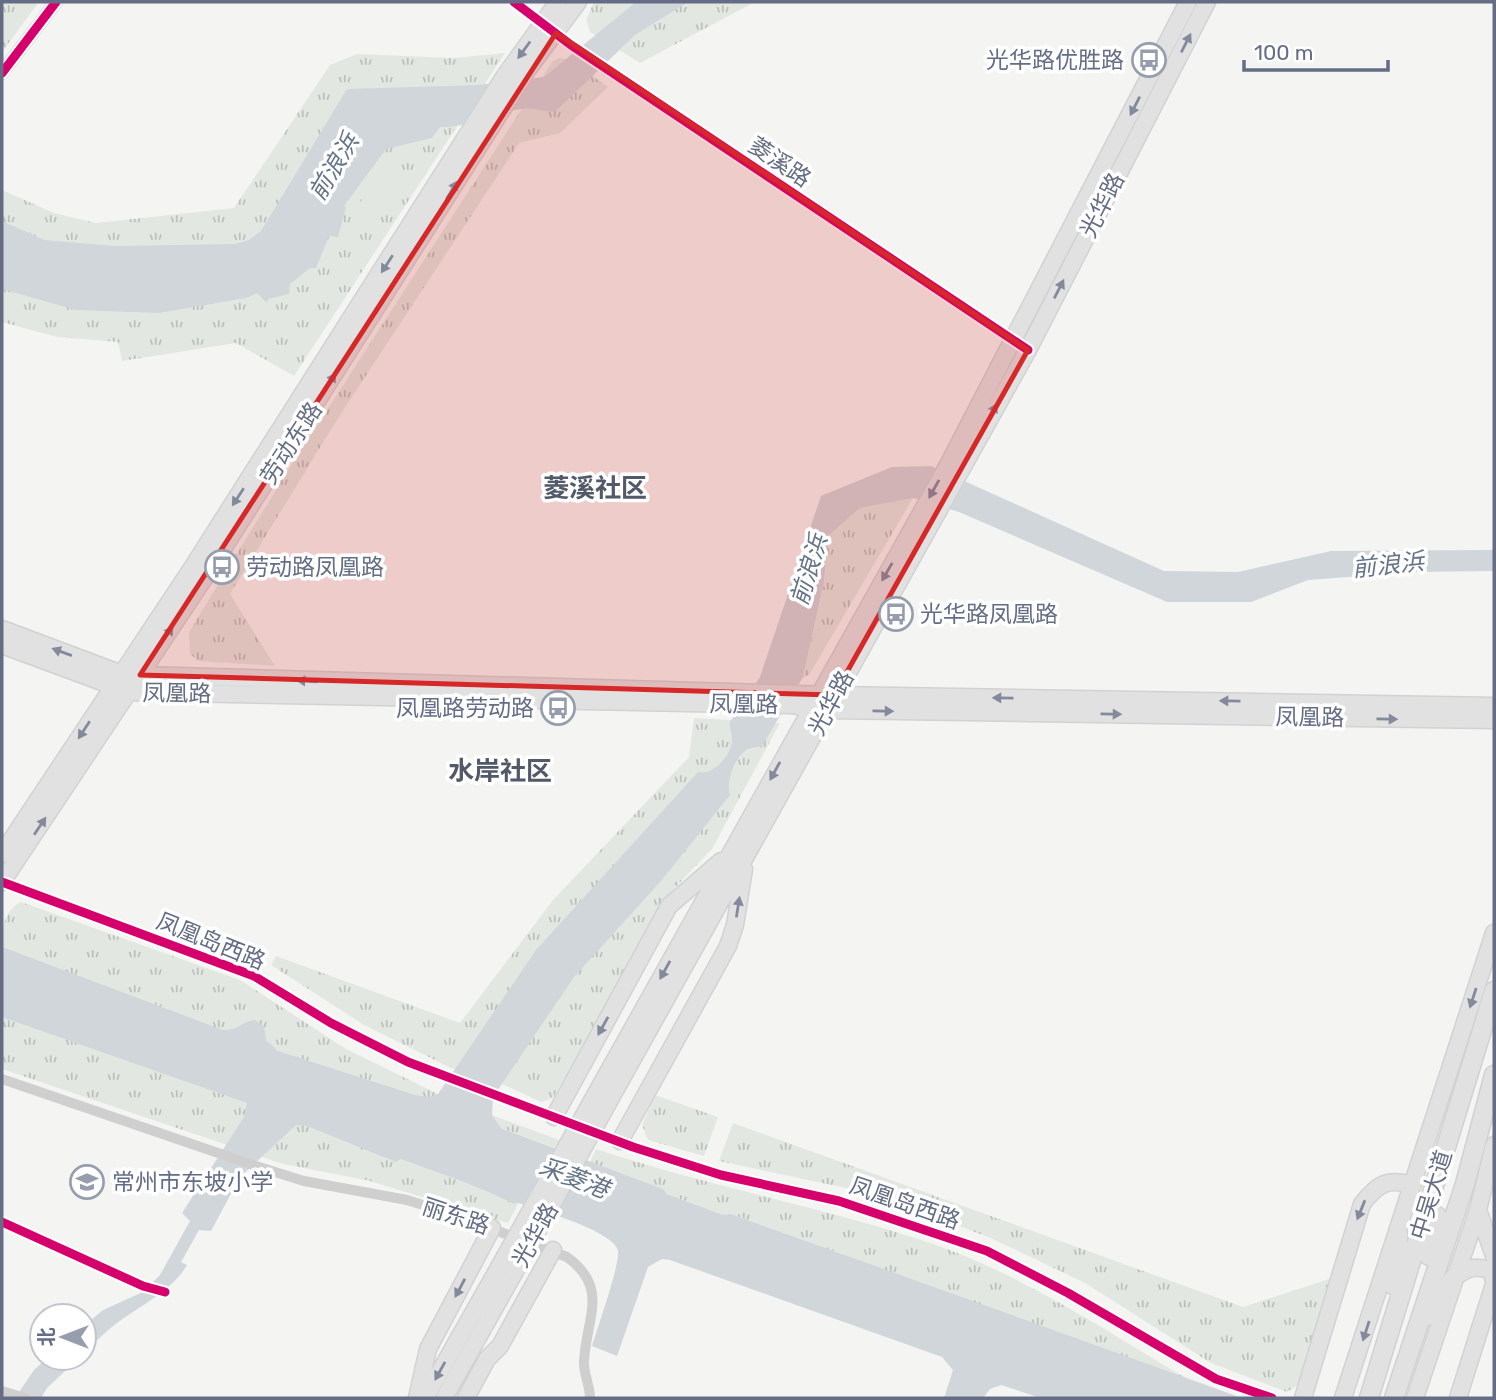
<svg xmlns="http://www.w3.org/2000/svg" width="1496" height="1400" font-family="Rubik,'Noto Sans SC',sans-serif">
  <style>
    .park { fill: url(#park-tufts) }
    .pitch { fill: #e2e8e1 }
    .water { fill: #d0d6da }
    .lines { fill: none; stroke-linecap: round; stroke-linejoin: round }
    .secondary-casing { stroke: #d1d2d3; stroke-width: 19 }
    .primary-casing { stroke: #d0d1d2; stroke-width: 21 }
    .minor { stroke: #cfcfd0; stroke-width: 10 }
    .tertiary { stroke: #cfcfd0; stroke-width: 14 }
    .secondary { stroke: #e1e1e2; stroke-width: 16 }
    .primary { stroke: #e1e1e2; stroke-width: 18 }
    .secondary-bridge-casing { stroke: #d1d2d3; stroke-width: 19; stroke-linecap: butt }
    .secondary-bridge { stroke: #e1e1e2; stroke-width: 16 }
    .cycleway-casing { stroke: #fff; stroke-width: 13 }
    .cycleway { stroke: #d6006c; stroke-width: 9 }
    .oneway { fill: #838a9c }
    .marked { fill: #d62828; fill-opacity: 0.2; stroke: #d62828; stroke-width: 5; stroke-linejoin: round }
    .labels { text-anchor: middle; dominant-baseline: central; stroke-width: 7; stroke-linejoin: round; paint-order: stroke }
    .poi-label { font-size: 23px; fill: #646d85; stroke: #fff; text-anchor: start }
    .street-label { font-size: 23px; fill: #646d85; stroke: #fff }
    .water-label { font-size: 24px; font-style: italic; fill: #647488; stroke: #fff }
    .quarter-label { font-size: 26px; font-weight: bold; fill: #525969; stroke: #fff }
  </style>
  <defs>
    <pattern id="park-tufts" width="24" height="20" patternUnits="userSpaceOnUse" patternTransform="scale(1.75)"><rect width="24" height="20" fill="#e2e8e1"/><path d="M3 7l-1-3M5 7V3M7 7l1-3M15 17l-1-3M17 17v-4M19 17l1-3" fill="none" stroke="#bbc0bc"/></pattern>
  </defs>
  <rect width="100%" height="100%" fill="#f4f5f3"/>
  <path class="park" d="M 2,2 L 39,2 L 2,52 Z
    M 594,2 L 755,2 L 640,63 L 590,32 L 586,20 Z
    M 505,53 L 294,376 L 236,343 L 122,361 L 118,342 L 57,337 L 2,322 L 2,190 L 54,213 L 96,223 L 234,208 L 330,65 L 357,54 L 454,58 Z
    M 559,58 L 570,60 L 608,87 L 560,133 L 519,143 L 340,415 L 230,594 L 275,666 L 199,661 L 190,654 L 189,632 L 287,472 L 552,62 Z
    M 913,498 L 809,675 L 803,677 L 824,584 L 828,536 L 860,508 Z
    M 694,718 L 780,723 L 712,849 L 665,898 L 553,1098 L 541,1102 L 494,1080 L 451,1068 L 364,1025 L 271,965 L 276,956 L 460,1023 L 553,900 L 689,757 Z
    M 21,902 L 240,980 L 346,1049 L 438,1094 L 434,1108 L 2,959 C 2,935 0,913 21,902 Z
    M 2,1002 L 526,1189 L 508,1223 L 366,1180 L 283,1164 L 2,1069 Z
    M 655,1095 L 718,1117 L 704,1156 L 648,1140 L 642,1125 Z
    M 492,1115 L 559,1140 L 555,1148 L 501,1128 Z
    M 733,1123 L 1243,1307 L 1332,1278 L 1299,1384 L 1287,1392 L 1211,1363 L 1085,1283 L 993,1239 L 879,1195 L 719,1161 Z
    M 596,1149 C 707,1186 823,1207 933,1244 C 1025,1276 1108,1332 1191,1381 L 731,1214 L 723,1215 L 667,1194 L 662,1189 L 590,1162 Z"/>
  <path class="pitch" d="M 384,168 L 405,183 L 379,220 L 358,205 Z"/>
  <path class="water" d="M 636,2 L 688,2 L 635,35 L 556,111 C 545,113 534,107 522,109 C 496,112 465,128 440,127 L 432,138 L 386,149 L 344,206 L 346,207 L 338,237 L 329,236 L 316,268 L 310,268 L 290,284 L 289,294 L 268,299 L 267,303 L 257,293 L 246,298 L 159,313 L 76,310 L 2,289 L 2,221 L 44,240 L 115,246 L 235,244 L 249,240 L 261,231 L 347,89 L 478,85 L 544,77 Z
    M 931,466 L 1164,571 L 1238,572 L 1331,551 L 1494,550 L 1494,571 L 1415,572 L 1308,580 L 1251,602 L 1167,602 L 959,512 L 913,498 L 860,508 L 828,536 L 824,582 L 803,677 L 762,746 C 756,748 749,747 745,751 C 733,760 726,782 730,795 L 661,881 L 574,977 L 493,1097 L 492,1115 L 501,1128 L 663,1189 L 667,1194 L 723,1215 L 731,1214 L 1242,1398 L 1041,1398 L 1001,1385 L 990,1389 L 983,1398 L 944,1398 L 953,1370 L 942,1357 L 670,1260 L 662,1259 L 648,1267 L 617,1356 L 592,1346 C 597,1329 620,1265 618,1251 C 615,1231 536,1209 516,1202 L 514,1204 C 477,1185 438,1173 401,1159 L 396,1162 L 307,1126 L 296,1125 L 240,1177 L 211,1231 L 199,1230 L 181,1262 L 187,1265 C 172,1292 135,1308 112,1327 C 102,1335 93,1344 84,1353 L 84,1326 L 103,1310 L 143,1292 L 160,1275 L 190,1221 L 182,1213 L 244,1117 L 247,1103 L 2,1017 L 2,947 L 223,1030 C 238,1031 242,1021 255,1020 L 264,1026 L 266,1040 L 278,1051 L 415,1095 L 428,1097 L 438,1094 L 536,950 L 698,772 C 713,776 733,754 732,739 C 732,732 729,729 730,722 L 760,677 L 821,496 L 892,467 Z
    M 47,1358 L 79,1358 L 47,1388 L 41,1398 L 15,1398 L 34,1370 Z"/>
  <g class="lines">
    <g class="secondary-casing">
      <path id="secondary" d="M 2,629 L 122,674 L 140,675 L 834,695 L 1494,706
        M 2,645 L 129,692 L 791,705 L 830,710 L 1494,720
        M 2,854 L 192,568 L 504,77 L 558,2
        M 2,882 L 205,577 L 528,69 L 578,2
        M 602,1083 L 948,465 L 1188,2
        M 617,1087 L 1028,350 L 1207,2
        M 554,1117 L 669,906 L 721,861
        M 620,1141 L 728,946 L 735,925 L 744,869
        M 1478,1210 L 1494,1256
        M 1454,1278 C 1467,1268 1474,1265 1491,1270 L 1494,1281
        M 417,1398 L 428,1349 L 492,1228
        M 425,1398 L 498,1269
        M 444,1398 L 513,1275
        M 466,1398 L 487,1359 L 500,1346 L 553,1250
        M 1303,1398 L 1362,1204 C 1378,1183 1388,1178 1413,1185
        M 1343,1398 L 1494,933
        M 1415,1398 L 1478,1210 L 1494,1145
        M 1458,1398 L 1494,1284"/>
    </g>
    <g class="primary-casing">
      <path id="primary" d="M 1422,1224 L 1431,1215 L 1437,1216 L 1437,1230 L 1429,1256
        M 1393,1285 L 1398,1271 L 1398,1233
        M 1428,1316 L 1454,1278
        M 1369,1398 L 1494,991
        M 1394,1398 L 1465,1184 L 1494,1075"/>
    </g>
    <path class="minor" d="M 514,2 L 571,45 L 1028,350
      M 2,882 L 254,976 L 331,1023 L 408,1062 L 633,1147 L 721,1175 L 839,1201 L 987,1251 L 1068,1293 L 1216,1379 L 1272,1398
      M 2,1079 L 259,1167 L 304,1181 L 407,1200 L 458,1216 L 567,1257 C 610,1288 586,1319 584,1361 C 583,1373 590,1385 590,1398
      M 2,1222 L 143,1286 L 165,1292
      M 2,1391 L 25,1398"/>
    <path class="tertiary" d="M 2,73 L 56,2"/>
    <use href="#secondary" class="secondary"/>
    <use href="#primary" class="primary"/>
    <g class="secondary-bridge-casing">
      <path id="secondary-bridge" d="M 498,1269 L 602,1083
        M 513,1275 L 617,1087"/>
    </g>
    <use href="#secondary-bridge" class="secondary-bridge"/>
    <g class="cycleway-casing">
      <path id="cycleway" d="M 514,2 L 571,45 L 1028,350
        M 2,73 L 56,2
        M 2,882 L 254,976 L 331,1023 L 408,1062 L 633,1147 L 721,1175 L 839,1201 L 987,1251 L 1068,1293 L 1216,1379 L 1272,1398
        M 2,1222 L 143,1286 L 165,1292"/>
    </g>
    <use href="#cycleway" class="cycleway"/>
  </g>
  <defs><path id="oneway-solid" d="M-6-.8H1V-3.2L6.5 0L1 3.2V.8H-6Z" transform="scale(1.75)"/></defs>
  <g class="oneway">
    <use href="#oneway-solid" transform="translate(1186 43) rotate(-63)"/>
    <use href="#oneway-solid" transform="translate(524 50) rotate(126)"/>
    <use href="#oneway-solid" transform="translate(1135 106) rotate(117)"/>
    <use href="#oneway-solid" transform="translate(452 190) rotate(-58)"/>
    <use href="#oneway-solid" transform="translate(387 264) rotate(123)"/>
    <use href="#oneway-solid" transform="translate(1059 289) rotate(-63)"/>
    <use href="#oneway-solid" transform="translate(330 382) rotate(-57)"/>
    <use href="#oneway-solid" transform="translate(992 413) rotate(-62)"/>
    <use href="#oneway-solid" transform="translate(934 489) rotate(119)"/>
    <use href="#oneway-solid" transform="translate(238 497) rotate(123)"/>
    <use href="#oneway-solid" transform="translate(887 572) rotate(120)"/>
    <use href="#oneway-solid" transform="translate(167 635) rotate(-56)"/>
    <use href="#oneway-solid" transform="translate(62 652) rotate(-160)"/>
    <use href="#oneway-solid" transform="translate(307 681) rotate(-176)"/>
    <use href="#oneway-solid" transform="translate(1003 698) rotate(-179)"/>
    <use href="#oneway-solid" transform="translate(1230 701) rotate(-179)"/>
    <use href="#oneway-solid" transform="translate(883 711) rotate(1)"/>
    <use href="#oneway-solid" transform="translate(1111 714) rotate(1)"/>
    <use href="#oneway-solid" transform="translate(1387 719) rotate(1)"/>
    <use href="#oneway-solid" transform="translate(84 730) rotate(123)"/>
    <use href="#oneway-solid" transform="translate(775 771) rotate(119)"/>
    <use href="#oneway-solid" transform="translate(40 826) rotate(-56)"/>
    <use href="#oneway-solid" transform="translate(738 907) rotate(-81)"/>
    <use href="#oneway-solid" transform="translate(665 970) rotate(119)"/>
    <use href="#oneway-solid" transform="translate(1473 998) rotate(108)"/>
    <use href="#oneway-solid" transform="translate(603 1026) rotate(119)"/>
    <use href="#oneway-solid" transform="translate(1361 1210) rotate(112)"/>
    <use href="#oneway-solid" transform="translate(460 1288) rotate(118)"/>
    <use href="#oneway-solid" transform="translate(1366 1331) rotate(108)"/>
    <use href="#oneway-solid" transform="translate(440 1371) rotate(119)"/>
  </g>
  <path class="marked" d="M 556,33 L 1028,350 L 834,695 L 140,675 Z"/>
  <defs>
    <g id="bus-ring" transform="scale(1.75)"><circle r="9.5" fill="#fff" stroke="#969dac" stroke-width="1.5"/><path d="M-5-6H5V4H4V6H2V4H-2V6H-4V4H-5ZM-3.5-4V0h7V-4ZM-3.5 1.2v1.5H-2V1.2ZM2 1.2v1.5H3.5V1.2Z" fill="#969dac"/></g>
    <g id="school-ring" transform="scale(1.75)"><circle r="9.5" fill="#fff" stroke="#969dac" stroke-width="1.5"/><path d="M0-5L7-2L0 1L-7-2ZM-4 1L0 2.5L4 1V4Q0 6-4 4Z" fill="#969dac"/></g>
  </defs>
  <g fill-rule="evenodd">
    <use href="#bus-ring" x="1149" y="60"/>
    <use href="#bus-ring" x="222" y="567"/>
    <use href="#bus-ring" x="896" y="614"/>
    <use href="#bus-ring" x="558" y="708"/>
    <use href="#school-ring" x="87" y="1182"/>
  </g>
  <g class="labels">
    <g class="poi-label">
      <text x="1124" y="60" text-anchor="end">光华路优胜路</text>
      <text x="246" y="567">劳动路凤凰路</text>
      <text x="920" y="614">光华路凤凰路</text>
      <text x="534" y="708" text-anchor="end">凤凰路劳动路</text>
      <text x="112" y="1182">常州市东坡小学</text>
    </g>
    <g class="street-label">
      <text transform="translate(780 162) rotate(34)">菱溪路</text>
      <text transform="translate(1102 205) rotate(-63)">光华路</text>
      <text transform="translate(291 443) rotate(-57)">劳动东路</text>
      <text transform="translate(177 693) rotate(1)">凤凰路</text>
      <text transform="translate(831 703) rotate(-62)">光华路</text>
      <text transform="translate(744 704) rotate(1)">凤凰路</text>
      <text transform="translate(1310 717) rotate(1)">凤凰路</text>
      <text transform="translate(211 941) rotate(22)">凤凰岛西路</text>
      <text transform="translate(1431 1195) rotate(-73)">中吴大道</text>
      <text transform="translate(905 1203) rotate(19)">凤凰岛西路</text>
      <text transform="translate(456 1216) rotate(18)">丽东路</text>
      <text transform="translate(535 1235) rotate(-61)">光华路</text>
    </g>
    <g class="water-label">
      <text transform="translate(334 167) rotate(-59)">前浪浜</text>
      <text transform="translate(1388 565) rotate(-6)">前浪浜</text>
      <text transform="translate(809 570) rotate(-73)">前浪浜</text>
      <text transform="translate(574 1178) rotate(21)">采菱港</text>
    </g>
    <g class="quarter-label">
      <text x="595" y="488">菱溪社区</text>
      <text x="500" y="771">水岸社区</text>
    </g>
  </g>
  <rect width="1496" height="1400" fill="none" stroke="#646d85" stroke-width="7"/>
  <g transform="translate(63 1337) rotate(270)"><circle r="33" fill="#ffffff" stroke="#c1c5ce" stroke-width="2"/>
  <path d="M0-5L12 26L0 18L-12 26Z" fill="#969dac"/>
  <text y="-10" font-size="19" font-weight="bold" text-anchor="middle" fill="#646d85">北</text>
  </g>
  <path d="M1244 60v10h144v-10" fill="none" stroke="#646d85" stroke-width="3.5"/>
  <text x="1254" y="60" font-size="21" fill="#646d85" stroke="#ffffff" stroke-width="5" paint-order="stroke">100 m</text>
</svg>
